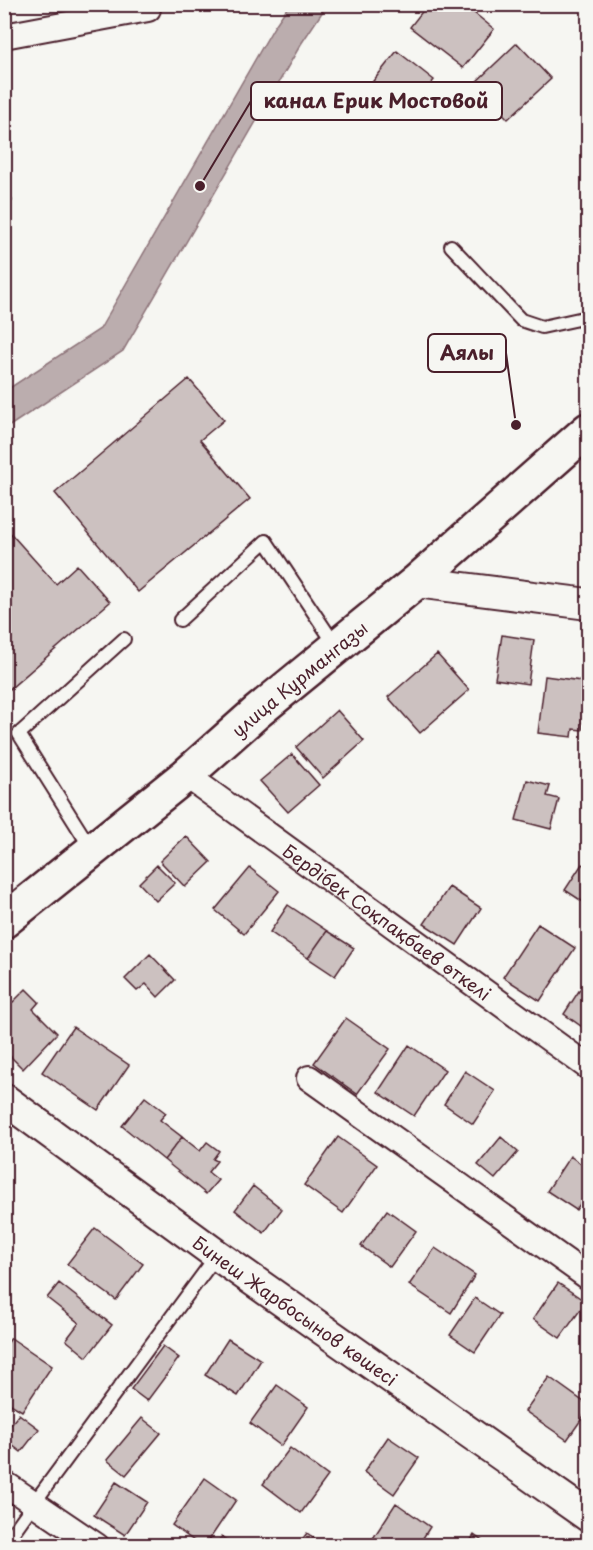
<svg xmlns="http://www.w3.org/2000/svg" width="593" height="1550" font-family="'Playpen Sans',sans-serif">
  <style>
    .water { fill: #bbadae; stroke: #8e747a; stroke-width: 1.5 }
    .building { fill: #ccc1c0; stroke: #4a1f2b; stroke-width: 1.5 }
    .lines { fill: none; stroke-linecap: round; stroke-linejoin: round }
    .service-casing { stroke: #4a1f2b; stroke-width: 16 }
    .minor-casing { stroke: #4a1f2b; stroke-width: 28 }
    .tertiary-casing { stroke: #4a1f2b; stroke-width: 34 }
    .primary-casing { stroke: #4a1f2b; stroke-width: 38 }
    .service { stroke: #f6f6f2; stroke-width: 12 }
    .minor { stroke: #f6f6f2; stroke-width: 24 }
    .tertiary { stroke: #f6f6f2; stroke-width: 30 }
    .primary { stroke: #f6f6f2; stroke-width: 33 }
    .labels { text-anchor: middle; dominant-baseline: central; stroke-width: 4.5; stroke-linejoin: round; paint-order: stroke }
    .street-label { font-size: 18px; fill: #4a1f2b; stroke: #f6f6f2 }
    .leader { fill: none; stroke: #4a1f2b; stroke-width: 2 }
    .callout-dot { fill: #4a1f2b; stroke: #f6f6f2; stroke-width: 2 }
    .callout { fill: #f6f6f2; stroke: #4a1f2b; stroke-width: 2 }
    .callout-label { font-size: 20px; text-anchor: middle; font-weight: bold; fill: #4a1f2b }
  </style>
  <rect width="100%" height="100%" fill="#f6f6f2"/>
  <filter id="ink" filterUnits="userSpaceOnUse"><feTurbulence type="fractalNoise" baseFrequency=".0167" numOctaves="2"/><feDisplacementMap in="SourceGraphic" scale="12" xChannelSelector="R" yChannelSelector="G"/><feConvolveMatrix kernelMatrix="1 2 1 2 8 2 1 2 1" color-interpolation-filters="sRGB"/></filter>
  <g filter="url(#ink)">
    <path class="water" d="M 289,5 L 327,5 L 301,44 L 123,351 L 5,429 L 5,391 L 100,329 L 274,27 Z"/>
    <path class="building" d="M 428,4 L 463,4 L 494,29 L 463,68 L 410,27 Z
      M 517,43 L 551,79 L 508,119 L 475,83 Z
      M 397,51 L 434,80 L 402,119 L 366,90 Z
      M 4,159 L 12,201 L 4,203 Z
      M 189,379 L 224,420 L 200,440 L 250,499 L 138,592 L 55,493 Z
      M 4,526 L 56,584 L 77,565 L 110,602 L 4,694 Z
      M 502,635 L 534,640 L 528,684 L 495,679 Z
      M 437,654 L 469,690 L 420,733 L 388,697 Z
      M 545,676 L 588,682 L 582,730 L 573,729 L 572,737 L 538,733 Z
      M 337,710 L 364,741 L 323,778 L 296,747 Z
      M 292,754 L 319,785 L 288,812 L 260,781 Z
      M 527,780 L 550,786 L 547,796 L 559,799 L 551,829 L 516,820 Z
      M 186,836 L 211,862 L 185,887 L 160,861 Z
      M 582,864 L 588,868 L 588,905 L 565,890 Z
      M 157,865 L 175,883 L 156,901 L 139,883 Z
      M 250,868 L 279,891 L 244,934 L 215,910 Z
      M 449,887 L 481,908 L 457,945 L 424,924 Z
      M 288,905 L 327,931 L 308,958 L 270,932 Z
      M 538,924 L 575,948 L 540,1001 L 503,977 Z
      M 327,931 L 354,948 L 335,976 L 308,958 Z
      M 150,954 L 175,980 L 158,997 L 146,984 L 137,991 L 125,979 Z
      M 588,977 L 588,1031 L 564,1014 Z
      M 26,989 L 39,1002 L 33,1009 L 57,1033 L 23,1069 L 4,1050 L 4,1011 Z
      M 346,1018 L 390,1049 L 357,1094 L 314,1063 Z
      M 73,1027 L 129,1065 L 98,1110 L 42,1072 Z
      M 409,1045 L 445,1070 L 414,1116 L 378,1092 Z
      M 465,1071 L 495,1091 L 473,1124 L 444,1104 Z
      M 145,1097 L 166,1113 L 160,1120 L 182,1137 L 164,1160 L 122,1126 Z
      M 182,1137 L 200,1151 L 207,1142 L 219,1151 L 213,1159 L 217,1161 L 208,1172 L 218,1180 L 206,1194 L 164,1160 Z
      M 338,1137 L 377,1165 L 343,1213 L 304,1185 Z
      M 501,1137 L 518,1152 L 495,1179 L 478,1165 Z
      M 570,1156 L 588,1169 L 588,1192 L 576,1210 L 547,1191 Z
      M 253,1186 L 282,1209 L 264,1233 L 235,1210 Z
      M 387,1210 L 416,1231 L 390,1267 L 361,1246 Z
      M 95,1228 L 143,1264 L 116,1300 L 67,1264 Z
      M 435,1248 L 475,1275 L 451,1313 L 409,1285 Z
      M 59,1283 L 112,1325 L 87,1357 L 66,1340 L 79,1323 L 47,1298 Z
      M 558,1283 L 586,1302 L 560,1338 L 533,1319 Z
      M 475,1298 L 500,1315 L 475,1352 L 450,1335 Z
      M 11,1338 L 52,1366 L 22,1411 L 4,1400 L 4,1348 Z
      M 228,1339 L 261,1360 L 238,1396 L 205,1375 Z
      M 163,1346 L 179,1358 L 147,1401 L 131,1389 Z
      M 549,1377 L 588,1405 L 588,1410 L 567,1440 L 525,1411 Z
      M 277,1385 L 308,1407 L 281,1446 L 250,1423 Z
      M 19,1414 L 39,1429 L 21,1452 L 4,1439 L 4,1433 Z
      M 142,1418 L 161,1433 L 126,1475 L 107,1460 Z
      M 388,1437 L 419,1458 L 394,1494 L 364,1472 Z
      M 290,1448 L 328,1476 L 301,1513 L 263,1484 Z
      M 205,1478 L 236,1500 L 205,1546 L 201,1546 L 172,1525 Z
      M 116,1482 L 147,1502 L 125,1535 L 94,1515 Z
      M 396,1503 L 430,1527 L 418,1546 L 368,1546 Z
      M 307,1533 L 325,1546 L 297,1546 Z
      M 474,1535 L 489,1546 L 467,1546 Z
      M 222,1536 L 236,1546 L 215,1546 Z"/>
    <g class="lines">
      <g class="service-casing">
        <path id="service" d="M 451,246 L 521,320 L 542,327 L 588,317
          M 180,620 L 266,541 L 336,646
          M 92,850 L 19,734 L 124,639
          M 4,1545 L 34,1503 L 217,1255"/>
      </g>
      <g class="minor-casing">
        <g id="minor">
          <path d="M 4,36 L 148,9"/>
          <path id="s1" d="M 186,775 L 588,1067"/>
          <path d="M 309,1078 L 588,1277"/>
          <path d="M 4,1483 L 97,1546"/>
        </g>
      </g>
      <g class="tertiary-casing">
        <g id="tertiary">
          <path d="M 416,582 L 588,604"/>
          <path id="s2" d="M 4,1099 L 217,1255 L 588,1516"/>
        </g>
      </g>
      <g class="primary-casing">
        <g id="primary">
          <path id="s3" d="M 4,921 L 186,775 L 257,712 L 416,582 L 588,430"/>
        </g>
      </g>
      <use href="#service" class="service"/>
      <use href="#minor" class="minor"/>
      <use href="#tertiary" class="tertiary"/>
      <use href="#primary" class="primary"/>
    </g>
  </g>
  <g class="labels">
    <g class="street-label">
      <text stroke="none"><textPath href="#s3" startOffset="382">улица Курмангазы</textPath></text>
      <text stroke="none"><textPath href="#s1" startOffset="249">Бердібек Соқпақбаев өткелі</textPath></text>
      <text stroke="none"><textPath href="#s2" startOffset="360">Бинеш Жарбосынов көшесі</textPath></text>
    </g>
  </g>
  <path class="leader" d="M200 186L251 101M516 425L506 353"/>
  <g class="callout-dot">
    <circle cx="200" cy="186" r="6"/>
    <circle cx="516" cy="425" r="6"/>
  </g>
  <g class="callout">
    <rect x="251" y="82" width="251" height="38" rx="6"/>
    <rect x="428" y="334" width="78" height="38" rx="6"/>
  </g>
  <g class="callout-label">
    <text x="376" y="108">канал Ерик Мостовой</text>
    <text x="467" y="360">Аялы</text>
  </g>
  <rect width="593" height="1550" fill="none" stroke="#f6f6f2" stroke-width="24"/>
  <rect x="12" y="12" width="569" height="1526" fill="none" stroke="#4a1f2b" stroke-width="2" filter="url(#ink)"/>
</svg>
